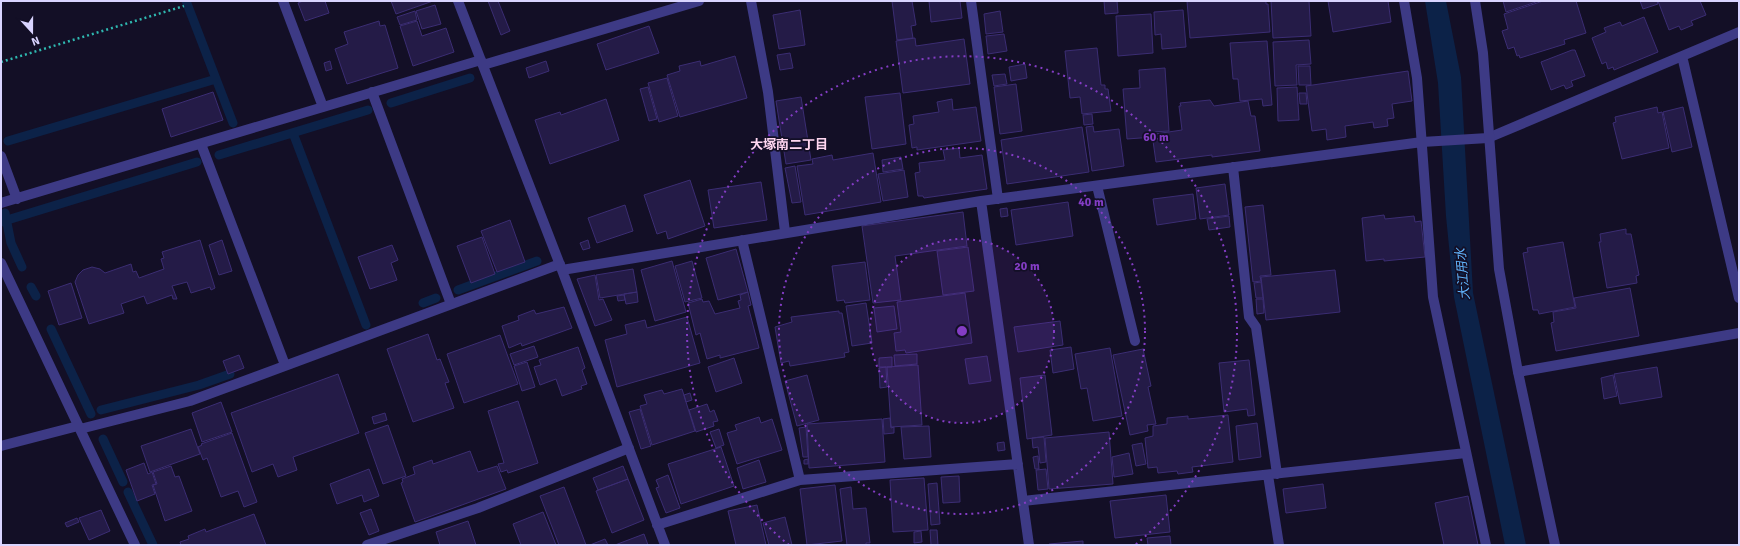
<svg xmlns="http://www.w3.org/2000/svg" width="1740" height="546" font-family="Signika,'Noto Sans JP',sans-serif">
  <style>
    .water { fill: #0c2248 }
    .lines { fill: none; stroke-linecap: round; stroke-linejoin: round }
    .stream { stroke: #0c2248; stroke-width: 9 }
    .building { fill: #241b47; stroke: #3b2d73 }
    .path { stroke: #2fb8b0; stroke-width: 2.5; stroke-dasharray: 2 3; stroke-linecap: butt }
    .service { stroke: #3d3a85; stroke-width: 10 }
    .minor { stroke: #3d3a85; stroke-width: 10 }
    .tertiary { stroke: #3d3a85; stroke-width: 10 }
    .ring { fill: none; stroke: #843dc5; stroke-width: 2; stroke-dasharray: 2 4 }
    .labels { text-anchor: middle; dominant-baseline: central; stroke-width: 3.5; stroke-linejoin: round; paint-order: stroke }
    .neighbourhood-label { font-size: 13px; font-weight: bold; fill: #ffd6f0; stroke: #130f26 }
    .water-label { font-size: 13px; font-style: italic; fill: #62b6ff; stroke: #130f26 }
    .centre { fill: #843dc5; stroke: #130f26; stroke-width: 2 }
    .ring-label { font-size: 12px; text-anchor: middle; font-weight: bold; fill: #843dc5; stroke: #130f26; stroke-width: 3.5; stroke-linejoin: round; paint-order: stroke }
  </style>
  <rect width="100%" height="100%" fill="#130f26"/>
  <path class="water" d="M 1425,1 L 1446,1 L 1461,77 L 1473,293 L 1526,545 L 1505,545 L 1454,297 L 1446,216 L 1438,83 Z"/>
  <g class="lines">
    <path class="stream" d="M 186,1 L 233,123
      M 391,103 L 470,78
      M 293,133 L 366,325
      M 8,141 L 216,79
      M 219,155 L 368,110
      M 5,213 L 11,243 L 22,267
      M 1,222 L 197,162
      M 31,287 L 36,296
      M 458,290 L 537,261
      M 423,303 L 436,298
      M 51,329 L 91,414
      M 101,410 L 199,385 L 230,374
      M 103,439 L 123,482
      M 128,492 L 153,545"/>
  </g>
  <path class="building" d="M 303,1 L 325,1 L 329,13 L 305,21 L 298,3 Z
    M 391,1 L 433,1 L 396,14 Z
    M 488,1 L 498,1 L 510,31 L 501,35 Z
    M 892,1 L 912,1 L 916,25 L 911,26 L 913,38 L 897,40 Z
    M 929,1 L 960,1 L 962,18 L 931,22 Z
    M 1104,1 L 1117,1 L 1118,13 L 1105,14 Z
    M 1187,1 L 1266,1 L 1266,4 L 1268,4 L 1270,32 L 1190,38 Z
    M 1271,1 L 1309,1 L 1311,36 L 1273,38 Z
    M 1328,1 L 1388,1 L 1391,22 L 1333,32 Z
    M 1503,1 L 1539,1 L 1506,12 Z
    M 1543,1 L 1576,1 L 1586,33 L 1564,40 L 1565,44 L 1520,58 L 1519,55 L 1517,56 L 1514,47 L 1508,49 L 1502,31 L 1508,29 L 1504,14 Z
    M 1640,1 L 1657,1 L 1658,4 L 1643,9 Z
    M 1658,1 L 1700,1 L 1706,15 L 1691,21 L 1693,25 L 1681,30 L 1679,26 L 1669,30 Z
    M 435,5 L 441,24 L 422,29 L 416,11 Z
    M 800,10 L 805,45 L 779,49 L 773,15 Z
    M 1183,10 L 1186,47 L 1162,49 L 1161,34 L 1155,35 L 1154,12 Z
    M 415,11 L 417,20 L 400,25 L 397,17 Z
    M 1000,11 L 1003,32 L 986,34 L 984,14 Z
    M 1151,14 L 1153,53 L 1118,56 L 1116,16 Z
    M 1644,17 L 1658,52 L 1614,70 L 1613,67 L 1608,69 L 1606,62 L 1602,64 L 1592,38 L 1606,32 L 1604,28 L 1620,22 L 1622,26 Z
    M 379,21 L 380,26 L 385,25 L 398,68 L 347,84 L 335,49 L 348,44 L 344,32 Z
    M 417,21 L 422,36 L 446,28 L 454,52 L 413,66 L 400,26 Z
    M 649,26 L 659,53 L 606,70 L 597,44 Z
    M 1004,34 L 1007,51 L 988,54 L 986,36 Z
    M 915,38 L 916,46 L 964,39 L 970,84 L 903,93 L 896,41 Z
    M 1309,40 L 1311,64 L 1296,65 L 1297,85 L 1275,86 L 1273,42 Z
    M 1267,41 L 1272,105 L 1263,106 L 1262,99 L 1240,101 L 1238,79 L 1233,79 L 1230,43 Z
    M 1097,48 L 1101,85 L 1105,85 L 1105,89 L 1108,89 L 1111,111 L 1082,114 L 1080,97 L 1070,98 L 1065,51 Z
    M 1572,50 L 1575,50 L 1585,76 L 1571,81 L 1573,86 L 1566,89 L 1564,85 L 1551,90 L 1541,62 Z
    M 790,53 L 793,68 L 780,70 L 777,55 Z
    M 735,56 L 747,98 L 680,117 L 667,75 L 680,71 L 679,66 L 700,61 L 701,66 Z
    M 330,61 L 332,69 L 326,71 L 324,63 Z
    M 546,61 L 549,71 L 529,78 L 526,68 Z
    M 1025,64 L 1027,78 L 1011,81 L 1009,67 Z
    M 1298,66 L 1310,66 L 1311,85 L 1299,85 Z
    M 1165,68 L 1169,131 L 1153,132 L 1154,137 L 1127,139 L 1123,89 L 1140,88 L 1139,70 Z
    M 1408,71 L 1412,101 L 1392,104 L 1394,118 L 1387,119 L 1388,126 L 1374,128 L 1373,122 L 1345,126 L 1346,137 L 1327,140 L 1326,129 L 1312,131 L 1306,86 Z
    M 1005,74 L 1007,84 L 994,86 L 992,75 Z
    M 667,78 L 678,116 L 659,122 L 648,83 Z
    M 1016,84 L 1022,131 L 1000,134 L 994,87 Z
    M 648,87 L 657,119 L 649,121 L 640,89 Z
    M 1297,87 L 1299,120 L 1278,121 L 1277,88 Z
    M 213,92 L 223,120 L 171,137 L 162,109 Z
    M 900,93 L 906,144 L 872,149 L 865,97 Z
    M 1299,93 L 1306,93 L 1307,104 L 1300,104 Z
    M 801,97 L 811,160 L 786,164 L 776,101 Z
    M 606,99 L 619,140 L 550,164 L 535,120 L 560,112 L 561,115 Z
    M 952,99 L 953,110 L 976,107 L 981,141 L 917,150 L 917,147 L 912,148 L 909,125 L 914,124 L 913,116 L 939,112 L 937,102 Z
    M 1210,100 L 1214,106 L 1248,101 L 1251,116 L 1255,116 L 1260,151 L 1212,157 L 1212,155 L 1156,162 L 1153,141 L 1156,140 L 1155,134 L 1182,130 L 1179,106 L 1181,106 L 1180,103 Z
    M 1657,107 L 1658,113 L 1662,112 L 1669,148 L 1622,159 L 1613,123 L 1616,122 L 1615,117 Z
    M 1683,107 L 1692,147 L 1672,152 L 1663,112 Z
    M 1092,114 L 1093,124 L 1084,125 L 1083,115 Z
    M 1093,126 L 1094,132 L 1119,129 L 1124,166 L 1092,171 L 1086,127 Z
    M 1082,127 L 1089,172 L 1007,184 L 1001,140 Z
    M 959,148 L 960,158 L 982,155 L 987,189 L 924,198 L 923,196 L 918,196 L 915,173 L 920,172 L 919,163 L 945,160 L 943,150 Z
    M 873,153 L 881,202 L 805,215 L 797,166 L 813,164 L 812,159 L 832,155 L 833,160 Z
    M 901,157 L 903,169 L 883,172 L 882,160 Z
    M 795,166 L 801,202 L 792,203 L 785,168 Z
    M 904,170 L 908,197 L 883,201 L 878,174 Z
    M 690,180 L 705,226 L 668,239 L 666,231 L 657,234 L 644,195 Z
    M 761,182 L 767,220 L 714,228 L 708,190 Z
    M 1225,184 L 1229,215 L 1200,219 L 1196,188 Z
    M 1193,194 L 1196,219 L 1157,225 L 1153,199 Z
    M 1068,202 L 1073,236 L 1016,245 L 1011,210 Z
    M 625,205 L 633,231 L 597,243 L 588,218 Z
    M 1263,205 L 1271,275 L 1260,276 L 1261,281 L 1253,282 L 1245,207 Z
    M 1007,208 L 1008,216 L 1001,217 L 1000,209 Z
    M 963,212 L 967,246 L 895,256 L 901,300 L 873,303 L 862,226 Z
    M 1384,215 L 1385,219 L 1414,216 L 1415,222 L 1421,221 L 1425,257 L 1384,261 L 1384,259 L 1366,261 L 1362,218 Z
    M 1229,216 L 1230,227 L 1209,230 L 1207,219 Z
    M 510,220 L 525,262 L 497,272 L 481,231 Z
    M 1626,229 L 1626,234 L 1631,234 L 1639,275 L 1636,276 L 1637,283 L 1607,288 L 1599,242 L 1601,242 L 1600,234 Z
    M 482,237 L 495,274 L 471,283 L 457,246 Z
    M 200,240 L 215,288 L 211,290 L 210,287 L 191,293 L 187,282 L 172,286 L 177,299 L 173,299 L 172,295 L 147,304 L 144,296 L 121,304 L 124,313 L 89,324 L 75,282 L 78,275 L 83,270 L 92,267 L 100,269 L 105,273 L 131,264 L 133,272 L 136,271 L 139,278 L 164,269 L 161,259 L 164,258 L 162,252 Z
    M 222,240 L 232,271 L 219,275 L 209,245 Z
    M 588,240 L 590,248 L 583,250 L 580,243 Z
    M 1563,242 L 1575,307 L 1539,314 L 1538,310 L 1533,310 L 1523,253 L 1528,252 L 1527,248 Z
    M 392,245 L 398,260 L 391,263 L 397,280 L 370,289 L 358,257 Z
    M 968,247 L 974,291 L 943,295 L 937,251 Z
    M 736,249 L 748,292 L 718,300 L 706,258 Z
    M 672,261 L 686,312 L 655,321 L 641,270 Z
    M 692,261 L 702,298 L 685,302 L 675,266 Z
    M 865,262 L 870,300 L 845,303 L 844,300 L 837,301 L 832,266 Z
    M 633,269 L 637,292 L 600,298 L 596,275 Z
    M 1335,270 L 1340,312 L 1266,320 L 1261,277 Z
    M 595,275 L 599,300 L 603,299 L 612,320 L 595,326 L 577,279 Z
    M 1261,282 L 1263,298 L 1256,298 L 1254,283 Z
    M 71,283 L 82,318 L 59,325 L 48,291 Z
    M 1630,288 L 1639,336 L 1556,351 L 1551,323 L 1554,322 L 1553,312 L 1576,308 L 1574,298 Z
    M 637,292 L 638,302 L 626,304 L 624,294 Z
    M 748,292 L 751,305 L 748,306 L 759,348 L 720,358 L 720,355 L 707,359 L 700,333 L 696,335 L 688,303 L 702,299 L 703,302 L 709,301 L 715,314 L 740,308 L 738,301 L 741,300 L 740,295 Z
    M 965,293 L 972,343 L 906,353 L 905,350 L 896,351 L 894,333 L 901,332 L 897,302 Z
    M 624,295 L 625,300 L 618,301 L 617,296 Z
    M 1256,299 L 1263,299 L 1264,313 L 1257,314 Z
    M 866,303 L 872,343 L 852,346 L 846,306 Z
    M 894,306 L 897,329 L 877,332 L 874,308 Z
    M 564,307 L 572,328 L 522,346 L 521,343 L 509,348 L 502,326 L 519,320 L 518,316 L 534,310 L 536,314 Z
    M 839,311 L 839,313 L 842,313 L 849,352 L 844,353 L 845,357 L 790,366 L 789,361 L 781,363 L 775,327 L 792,322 L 791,317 Z
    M 687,317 L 700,363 L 617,387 L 605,340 L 627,334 L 625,325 L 645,320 L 647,328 Z
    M 1060,321 L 1063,345 L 1018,352 L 1014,327 Z
    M 428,334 L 437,360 L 440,359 L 449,382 L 445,383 L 454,408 L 413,422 L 387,349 Z
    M 500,335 L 518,384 L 464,403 L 447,354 Z
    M 534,346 L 538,357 L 514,365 L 510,354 Z
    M 578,347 L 585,368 L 582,370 L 587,384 L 581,386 L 582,389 L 562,396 L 556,379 L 540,385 L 534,367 L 541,365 L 539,360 Z
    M 1071,347 L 1074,369 L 1053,373 L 1050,350 Z
    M 1110,348 L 1122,416 L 1093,421 L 1087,388 L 1081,389 L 1075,354 Z
    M 1143,349 L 1151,386 L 1148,387 L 1156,424 L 1147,425 L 1148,431 L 1130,435 L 1113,355 Z
    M 917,354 L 917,364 L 895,366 L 894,355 Z
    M 239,355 L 244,368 L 228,374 L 223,361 Z
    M 987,356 L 991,381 L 969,384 L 965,359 Z
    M 892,357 L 892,367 L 879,367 L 879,358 Z
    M 734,358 L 742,383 L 716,392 L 708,367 Z
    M 1249,360 L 1255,415 L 1248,416 L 1247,409 L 1224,412 L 1219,363 Z
    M 527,362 L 535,387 L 522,391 L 514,366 Z
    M 918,365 L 922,425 L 891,427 L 887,367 Z
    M 886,367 L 887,387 L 880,388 L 879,368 Z
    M 1657,367 L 1662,397 L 1620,404 L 1614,374 Z
    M 338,374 L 359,433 L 293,457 L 297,470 L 278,477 L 273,464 L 252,472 L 231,413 Z
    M 807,375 L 819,420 L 797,426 L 785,381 Z
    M 1045,375 L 1052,435 L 1027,439 L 1020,378 Z
    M 1613,375 L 1617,396 L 1604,399 L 1601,378 Z
    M 682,389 L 695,431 L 652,445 L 640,406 L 647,404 L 644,395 L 662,390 L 664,394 Z
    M 690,393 L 692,400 L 686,402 L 684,395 Z
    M 518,401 L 538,463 L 508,473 L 507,470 L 501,472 L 498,464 L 504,463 L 488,411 Z
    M 221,402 L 232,432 L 202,442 L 192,413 Z
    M 707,404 L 710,412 L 714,410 L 718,421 L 713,422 L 714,426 L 696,432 L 689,410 Z
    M 640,409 L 651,446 L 641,449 L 629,412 Z
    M 385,413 L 387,420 L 374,424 L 372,417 Z
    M 1228,415 L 1233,462 L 1192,467 L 1193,472 L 1178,474 L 1177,471 L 1158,473 L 1157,467 L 1148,468 L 1145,438 L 1153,436 L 1153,426 L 1167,424 L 1167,418 L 1188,416 L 1188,419 Z
    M 759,417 L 761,423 L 772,419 L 782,450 L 737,464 L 727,433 L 737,430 L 735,425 Z
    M 890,418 L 891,428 L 894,427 L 894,433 L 884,434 L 883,419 Z
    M 882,419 L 885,462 L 809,468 L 807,424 Z
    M 1257,423 L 1261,457 L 1239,460 L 1236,426 Z
    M 388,425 L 406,476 L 383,484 L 365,433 Z
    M 929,426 L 931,457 L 904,459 L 901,427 Z
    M 806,427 L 808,457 L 803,457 L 799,428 Z
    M 191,429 L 200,454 L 150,472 L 141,446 Z
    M 719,429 L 724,445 L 716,448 L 710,432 Z
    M 1109,432 L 1113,484 L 1049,489 L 1045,438 Z
    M 232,433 L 257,502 L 244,507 L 238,491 L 221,497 L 207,458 L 203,460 L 198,447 L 202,445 L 201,444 Z
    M 1044,437 L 1046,462 L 1040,463 L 1038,447 L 1033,448 L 1032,438 Z
    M 1004,442 L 1005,450 L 998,451 L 997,443 Z
    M 1142,443 L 1146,464 L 1136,466 L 1132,445 Z
    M 721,447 L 734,486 L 681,504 L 668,464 Z
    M 470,451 L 478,472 L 497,466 L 506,489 L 415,522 L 401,483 L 403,482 L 402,479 L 415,474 L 413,467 L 432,460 L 433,464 Z
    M 1129,453 L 1133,474 L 1114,477 L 1112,457 Z
    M 1038,456 L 1039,469 L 1035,469 L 1033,457 Z
    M 808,459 L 808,464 L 804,464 L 804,460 Z
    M 759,460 L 766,482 L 743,489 L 737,468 Z
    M 144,463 L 148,474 L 152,472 L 156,484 L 152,485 L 155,494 L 137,501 L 126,470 Z
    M 171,466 L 175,477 L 179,476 L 192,511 L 165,521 L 153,485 L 157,484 L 153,472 Z
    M 623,466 L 628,479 L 598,490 L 593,478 Z
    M 369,469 L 379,496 L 364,502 L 362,495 L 337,504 L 330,484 Z
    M 1046,469 L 1048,489 L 1038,490 L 1036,470 Z
    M 668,475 L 680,508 L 666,513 L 656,488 L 659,487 L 656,480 Z
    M 959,476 L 960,502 L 943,503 L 941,477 Z
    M 924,478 L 928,530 L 893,532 L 890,480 Z
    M 628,479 L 644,520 L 612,533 L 596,491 Z
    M 937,483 L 940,524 L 931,525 L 928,484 Z
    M 1323,484 L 1326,508 L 1286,513 L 1283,489 Z
    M 835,485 L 842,541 L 807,545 L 800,489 Z
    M 564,487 L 586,545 L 559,545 L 540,496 Z
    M 851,487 L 853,509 L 866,508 L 870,543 L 866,543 L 866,545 L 847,545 L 840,489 Z
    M 1166,495 L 1170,532 L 1115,538 L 1110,501 Z
    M 1468,496 L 1478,545 L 1444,545 L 1435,503 Z
    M 757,505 L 766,545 L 736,545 L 728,511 Z
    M 371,509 L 379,531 L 369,535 L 360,513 Z
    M 101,510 L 110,531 L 89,540 L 79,518 Z
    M 543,512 L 556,545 L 521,545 L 513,524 Z
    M 254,514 L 266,545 L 181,545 L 180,542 L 189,539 L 188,536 L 205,529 L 206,532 Z
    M 785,517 L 792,545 L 769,545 L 763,523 Z
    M 77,518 L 79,522 L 67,527 L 65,523 Z
    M 468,521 L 476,545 L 440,545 L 436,532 Z
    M 930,530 L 937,530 L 938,545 L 931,545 Z
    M 921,531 L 922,542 L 914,543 L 914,532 Z
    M 644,534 L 648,545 L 615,545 Z
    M 1170,536 L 1171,545 L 1148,545 L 1147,538 Z
    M 605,539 L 608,545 L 590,545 Z
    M 1083,541 L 1083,545 L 1050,545 L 1049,544 Z"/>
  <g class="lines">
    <path class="path" d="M 1,62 L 184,6"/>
    <path class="service" d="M 1097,186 L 1135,341"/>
    <path class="minor" d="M 283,1 L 323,107
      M 458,1 L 562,270 L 665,545
      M 751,1 L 768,92 L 785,232
      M 971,1 L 998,199
      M 1404,1 L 1417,78 L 1433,297 L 1486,545
      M 1682,56 L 1739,298
      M 483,65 L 699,1
      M 372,92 L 451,304
      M 201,144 L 285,365
      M 1,156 L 17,199
      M 1233,167 L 1249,317 L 1256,327 L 1277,474
      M 981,201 L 1029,545
      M 1,203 L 481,60
      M 742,240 L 800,480
      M 1,263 L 135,545
      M 562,270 L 981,201 L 1422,142 L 1488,138 L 1739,32
      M 1518,372 L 1739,333
      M 80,429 L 190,401 L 560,264
      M 1,446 L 78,426
      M 1268,475 L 1279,545
      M 1023,501 L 1466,453
      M 657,525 L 800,480 L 1018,464
      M 367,545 L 478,508 L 629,448"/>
    <path class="tertiary" d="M 1475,1 L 1483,53 L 1499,269 L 1518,372 L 1555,545"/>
  </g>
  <circle cx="962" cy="331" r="92" fill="#843dc5" fill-opacity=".12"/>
  <g class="ring">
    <circle cx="962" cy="331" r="92"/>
    <circle cx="962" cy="331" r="183"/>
    <path d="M789 545A275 275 0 1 1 1135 545"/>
  </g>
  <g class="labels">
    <g class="neighbourhood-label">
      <text x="789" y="145">大塚南二丁目</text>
    </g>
    <g class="water-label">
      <text transform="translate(1463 274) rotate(-95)">大江用水</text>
    </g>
  </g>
  <circle cx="962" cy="331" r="6" class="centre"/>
  <g class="ring-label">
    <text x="1156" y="141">60 m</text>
    <text x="1091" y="206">40 m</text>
    <text x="1027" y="270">20 m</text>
  </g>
  <rect width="1740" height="546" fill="none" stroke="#d9d4ff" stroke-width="4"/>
  <g transform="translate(32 32) rotate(159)" stroke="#130f26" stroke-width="3" paint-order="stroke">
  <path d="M0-3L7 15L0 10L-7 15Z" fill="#d9d4ff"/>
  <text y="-6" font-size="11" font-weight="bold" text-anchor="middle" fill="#d9d4ff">N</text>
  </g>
</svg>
